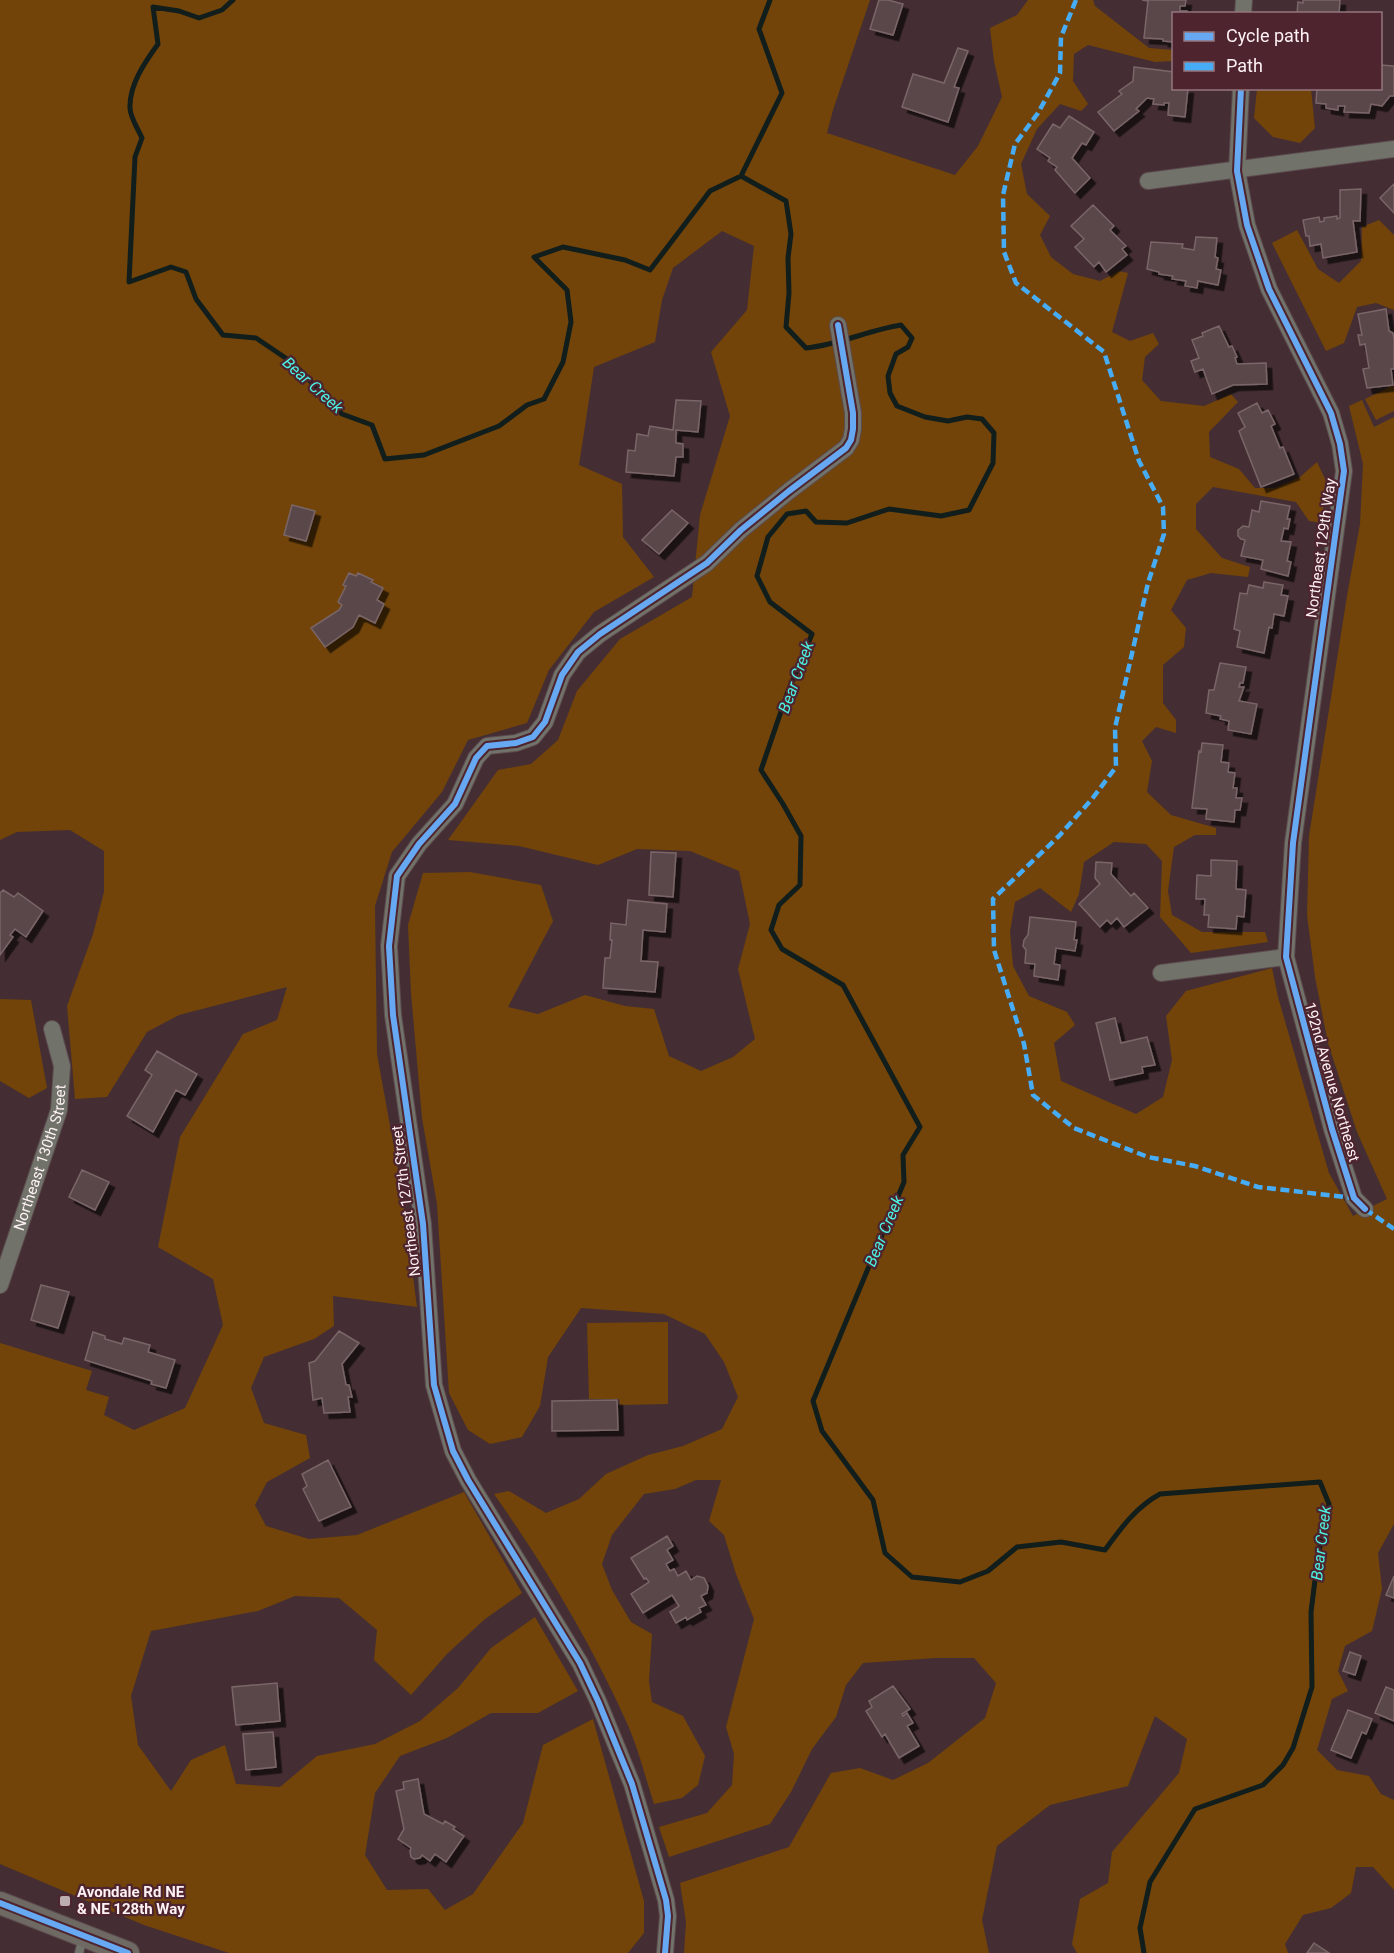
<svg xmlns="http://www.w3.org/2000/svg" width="1394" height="1953" font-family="Roboto,sans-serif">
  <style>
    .green { fill: #724409 }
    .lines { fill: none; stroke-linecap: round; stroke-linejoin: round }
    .stream { stroke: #111e1c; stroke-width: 5 }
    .building { fill: #5a4748; stroke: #7a6668; stroke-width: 1.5; filter: url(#shadow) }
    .lane-casing { stroke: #5c4b4f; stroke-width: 10 }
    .street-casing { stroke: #5c4b4f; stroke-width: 18 }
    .secondary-casing { stroke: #5c4b4f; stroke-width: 24 }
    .lane { stroke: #717269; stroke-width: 8 }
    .street { stroke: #717269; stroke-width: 16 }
    .secondary { stroke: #6e6a63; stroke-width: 22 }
    .quiet { stroke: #46acf6; stroke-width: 4.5; stroke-dasharray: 9 4.5; stroke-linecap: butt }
    .cycleway-casing { stroke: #4e242f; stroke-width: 10 }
    .cycleway { stroke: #66a8f1; stroke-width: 6 }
    .poi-dot { fill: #bcadb0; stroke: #4e242f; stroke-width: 2 }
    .labels { text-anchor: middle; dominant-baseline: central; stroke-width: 4.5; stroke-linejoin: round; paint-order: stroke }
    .street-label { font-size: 15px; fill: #fdf1f3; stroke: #4e242f }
    .poi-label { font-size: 15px; font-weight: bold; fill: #fdf1f3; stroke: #4e242f; text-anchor: start }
    .water-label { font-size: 16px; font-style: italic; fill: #4cf3e3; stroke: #4e242f }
  </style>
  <defs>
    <filter id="shadow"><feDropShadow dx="5.5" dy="5.5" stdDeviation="0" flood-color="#0009"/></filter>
  </defs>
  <rect width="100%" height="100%" fill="#442e33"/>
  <path class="green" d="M 0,0 L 870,0 L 833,110 L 827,133 L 955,175 L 978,146 L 1002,97 L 994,61 L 990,28 L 1017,15 L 1028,0 L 1093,0 L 1095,6 L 1149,48 L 1173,50 L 1173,61 L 1155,62 L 1088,45 L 1074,54 L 1073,81 L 1088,104 L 1081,111 L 1060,104 L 1037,129 L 1021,164 L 1027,194 L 1050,216 L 1040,235 L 1051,257 L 1073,274 L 1100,281 L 1119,271 L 1128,273 L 1112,332 L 1130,341 L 1153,333 L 1159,344 L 1145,357 L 1142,380 L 1161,401 L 1204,406 L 1231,394 L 1238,402 L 1209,432 L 1210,457 L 1239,469 L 1255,488 L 1275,488 L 1300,477 L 1317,462 L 1326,481 L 1322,523 L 1309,521 L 1296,502 L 1213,487 L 1196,504 L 1196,529 L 1222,558 L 1250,567 L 1248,577 L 1211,573 L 1187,580 L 1171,610 L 1186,628 L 1184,647 L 1163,665 L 1163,703 L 1176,720 L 1176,733 L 1156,727 L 1142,741 L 1152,761 L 1147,792 L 1171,815 L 1216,828 L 1216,835 L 1195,835 L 1174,847 L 1168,891 L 1172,915 L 1202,932 L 1265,932 L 1268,942 L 1191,953 L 1160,917 L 1162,861 L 1146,844 L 1114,842 L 1084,862 L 1079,894 L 1071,912 L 1040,888 L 1015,902 L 1010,932 L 1013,966 L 1029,996 L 1067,1012 L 1075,1025 L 1054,1043 L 1061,1081 L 1136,1114 L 1163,1097 L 1172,1060 L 1166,1016 L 1186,991 L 1272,968 L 1278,997 L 1329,1173 L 1353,1216 L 1387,1199 L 1357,1132 L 1328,1043 L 1315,977 L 1307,915 L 1309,836 L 1347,596 L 1360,524 L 1363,464 L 1349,406 L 1362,400 L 1374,427 L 1394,417 L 1394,1524 L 1378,1553 L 1382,1589 L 1372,1631 L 1345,1646 L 1338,1671 L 1348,1691 L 1332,1699 L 1317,1750 L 1337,1770 L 1369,1776 L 1381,1794 L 1394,1800 L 1394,1890 L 1373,1867 L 1356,1867 L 1351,1893 L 1331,1908 L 1303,1915 L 1285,1944 L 1288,1953 L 1077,1953 L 1072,1944 L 1080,1899 L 1108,1883 L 1112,1852 L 1179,1773 L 1187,1739 L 1155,1716 L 1128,1786 L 1050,1805 L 997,1846 L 982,1920 L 989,1953 L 684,1953 L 686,1922 L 680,1883 L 789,1847 L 831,1773 L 860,1768 L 893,1780 L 928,1763 L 985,1718 L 996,1683 L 974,1658 L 936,1658 L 863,1663 L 846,1685 L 836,1717 L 812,1749 L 791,1792 L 770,1824 L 669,1857 L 659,1827 L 707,1813 L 732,1785 L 734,1754 L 726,1727 L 754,1619 L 736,1574 L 724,1535 L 709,1521 L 721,1480 L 696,1480 L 675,1489 L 644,1494 L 612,1535 L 602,1564 L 612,1590 L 631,1622 L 652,1634 L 649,1681 L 652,1702 L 683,1716 L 705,1756 L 698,1785 L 682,1798 L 654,1804 C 645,1776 638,1747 626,1721 C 590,1641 544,1565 494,1494 L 509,1491 L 546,1513 L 579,1499 L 606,1474 L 648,1455 L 683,1446 L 722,1429 L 738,1397 L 724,1362 L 705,1334 L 664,1314 L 581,1308 L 548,1357 L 540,1406 L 522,1437 L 490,1444 L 468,1430 L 449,1393 L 437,1204 L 422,1118 L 411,993 L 408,925 L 423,873 L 470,872 L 541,885 L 553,921 L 508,1007 L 538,1014 L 585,995 L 625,1006 L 654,1009 L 669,1056 L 701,1071 L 733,1057 L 755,1039 L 738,969 L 750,924 L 739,871 L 690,851 L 637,849 L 598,865 L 519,846 L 448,840 L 498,770 L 531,764 L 558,740 L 577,691 L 620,639 L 692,597 L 700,515 L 730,416 L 711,352 L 747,310 L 754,246 L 722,231 L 673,268 L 662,300 L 655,342 L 594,367 L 579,465 L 622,484 L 623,537 L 654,577 L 594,612 L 549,670 L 527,723 L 468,740 L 442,792 L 392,852 L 375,906 L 377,1054 L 401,1186 L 417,1307 L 333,1296 L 334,1326 L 314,1339 L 264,1357 L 251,1388 L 264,1423 L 306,1435 L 310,1458 L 267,1482 L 255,1505 L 266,1526 L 309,1539 L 357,1535 L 464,1492 L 522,1593 L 485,1619 L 447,1654 L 411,1695 L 374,1660 L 377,1630 L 339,1598 L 295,1596 L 258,1611 L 151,1631 L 131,1696 L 138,1745 L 171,1791 L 191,1760 L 225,1745 L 236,1784 L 280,1787 L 317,1756 L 375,1744 L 420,1721 L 458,1688 L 491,1648 L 535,1617 L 578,1691 L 538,1713 L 491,1713 L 447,1738 L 400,1756 L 375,1793 L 365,1855 L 387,1890 L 428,1889 L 445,1910 L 473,1894 L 523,1823 L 543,1745 L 593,1719 L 644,1901 L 644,1933 L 628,1953 L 229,1953 L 144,1925 L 0,1864 L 0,1343 L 92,1371 L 86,1390 L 109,1397 L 104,1415 L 134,1430 L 185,1408 L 223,1325 L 213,1279 L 158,1247 L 180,1137 L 243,1034 L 277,1020 L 287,987 L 179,1015 L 147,1032 L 107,1097 L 75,1099 L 67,1006 L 93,934 L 104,892 L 104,851 L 70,830 L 17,832 L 0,840 Z
    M 1257,89 L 1311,89 L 1315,128 L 1300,143 L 1273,137 L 1254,118 Z
    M 1379,220 L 1394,235 L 1394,310 L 1376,303 L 1357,307 L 1344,343 L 1326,351 L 1272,243 L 1297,230 L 1318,269 L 1339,283 L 1361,261 L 1362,227 Z
    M 1394,385 L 1394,411 L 1376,420 L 1365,399 Z
    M 0,999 L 31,1000 L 47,1088 L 29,1098 L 0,1081 Z
    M 668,1322 L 668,1404 L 620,1405 L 619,1399 L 589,1399 L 587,1323 Z"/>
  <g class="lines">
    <path class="stream" d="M 233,0 L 222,10 L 199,18 L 179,11 L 153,7 L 158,44 C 145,62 129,85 130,108 C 130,117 138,129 142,138 L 135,157 L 129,282 L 171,267 L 186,272 L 196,299 L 223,335 L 256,338 L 293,363 L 342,414 L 372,425 L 385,459 L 424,455 L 499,426 L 527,405 L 544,399 L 563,362 L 571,322 L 567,290 L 534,257 L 563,247 L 625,260 L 650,270 L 710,191 L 741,176 L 786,201 L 791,234 L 788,258 L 789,293 L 786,327 L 806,348 C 838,345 869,330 901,325 L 912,338 L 908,347 L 896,354 L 888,376 L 890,393 L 897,406 L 925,417 L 948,421 L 967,417 L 982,419 L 994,433 L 993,463 L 969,510 L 941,516 L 889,509 L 847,523 L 816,522 L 806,511 L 787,514 L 768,537 L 757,576 L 770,602 L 812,634 L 787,694 L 761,770 L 783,804 L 801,836 L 800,885 L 779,905 L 771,930 L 782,949 L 843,985 L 920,1127 L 903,1155 L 904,1182 L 813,1401 L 822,1431 L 873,1500 L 885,1553 L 912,1577 L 960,1582 L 988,1571 L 1017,1547 L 1061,1542 L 1105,1550 C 1121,1528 1136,1507 1160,1494 L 1320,1482 L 1329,1504 L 1318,1556 L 1311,1612 L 1312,1687 L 1293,1748 L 1283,1765 L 1263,1785 L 1195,1809 L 1150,1882 L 1140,1928 L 1144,1953
      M 741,176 L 782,93 L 759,29 L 770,0"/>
  </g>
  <path class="building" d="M 879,0 L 888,0 L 903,4 L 893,35 L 870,29 Z
    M 1142,0 L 1186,0 L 1185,6 L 1180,6 L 1180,11 L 1187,11 L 1187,14 L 1174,14 L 1174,42 L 1163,41 L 1163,39 L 1144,38 L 1148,1 Z
    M 1303,0 L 1340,0 L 1339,13 L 1297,14 L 1298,2 L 1303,3 Z
    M 958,48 L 968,51 L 954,87 L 959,88 L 948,122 L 902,107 L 913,74 L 944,83 Z
    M 1380,65 L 1394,66 L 1394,96 L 1390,96 L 1382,106 L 1371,104 L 1369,113 L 1344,112 L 1345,106 L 1338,106 L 1338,110 L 1326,108 L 1326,104 L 1316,103 L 1317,88 L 1380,88 Z
    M 1134,67 L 1174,72 L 1174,88 L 1188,88 L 1185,117 L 1168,115 L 1169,103 L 1164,103 L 1164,105 L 1153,104 L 1154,99 L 1147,98 L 1136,109 L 1139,111 L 1114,131 L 1098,112 L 1122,94 L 1119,91 L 1133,81 Z
    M 1069,116 L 1094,132 L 1086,145 L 1082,143 L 1072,158 L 1090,178 L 1075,193 L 1055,170 L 1057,167 L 1048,161 L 1050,158 L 1037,149 L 1053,124 L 1060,128 Z
    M 1394,184 L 1394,213 L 1380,198 Z
    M 1361,189 L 1360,221 L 1353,221 L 1357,252 L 1323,258 L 1321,244 L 1310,246 L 1309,236 L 1306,236 L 1303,220 L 1319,217 L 1320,222 L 1324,221 L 1324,218 L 1337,216 L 1337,219 L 1340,218 L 1340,190 Z
    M 1093,205 L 1114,226 L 1110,230 L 1126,246 L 1122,249 L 1127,255 L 1106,272 L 1099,262 L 1094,267 L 1075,247 L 1084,239 L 1071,226 Z
    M 1196,237 L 1217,238 L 1215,257 L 1218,258 L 1216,269 L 1221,270 L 1218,285 L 1198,281 L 1197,288 L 1185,286 L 1186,281 L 1172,279 L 1173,276 L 1159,274 L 1159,272 L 1147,269 L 1151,242 L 1183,244 L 1182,248 L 1194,250 Z
    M 1386,309 L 1389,331 L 1393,333 L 1394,340 L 1394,369 L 1391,369 L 1393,385 L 1367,388 L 1363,369 L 1369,368 L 1365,344 L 1360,345 L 1358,335 L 1362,335 L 1358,314 Z
    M 1219,326 L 1229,347 L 1232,346 L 1237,357 L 1235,358 L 1237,364 L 1266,363 L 1267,384 L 1233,385 L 1212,394 L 1203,369 L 1195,372 L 1191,361 L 1199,358 L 1192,340 L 1203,336 L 1202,333 Z
    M 676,400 L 701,401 L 698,432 L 676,430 L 676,443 L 683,444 L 683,457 L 676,457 L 674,476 L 626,472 L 628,450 L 635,451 L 637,434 L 648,436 L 650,426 L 673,430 Z
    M 1257,403 L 1262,413 L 1268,410 L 1275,424 L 1271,426 L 1280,448 L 1283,447 L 1294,474 L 1261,487 L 1239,431 L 1245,427 L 1238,413 Z
    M 1261,501 L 1290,506 L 1287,519 L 1290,519 L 1288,529 L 1284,528 L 1281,541 L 1291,542 L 1287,561 L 1291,562 L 1288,576 L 1261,569 L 1263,560 L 1241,556 L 1245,540 L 1241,539 L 1238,536 L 1238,530 L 1243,526 L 1249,527 L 1252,510 L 1259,512 Z
    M 292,505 L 315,511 L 306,541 L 284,535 Z
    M 672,510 L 688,523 L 659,554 L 642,540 Z
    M 349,573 L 356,576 L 358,573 L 373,580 L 371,582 L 383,588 L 377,600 L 384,604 L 375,623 L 359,615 L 353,627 L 325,647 L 311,628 L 339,610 L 342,605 L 338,602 L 346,586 L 343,585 Z
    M 1264,582 L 1283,585 L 1281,595 L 1288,596 L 1284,616 L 1274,614 L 1272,628 L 1269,627 L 1264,653 L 1237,647 L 1240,631 L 1234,629 L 1240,593 L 1247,594 L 1249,585 L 1263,588 Z
    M 1220,663 L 1246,667 L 1243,683 L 1240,683 L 1239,687 L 1244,687 L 1239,701 L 1257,704 L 1251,734 L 1228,730 L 1229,721 L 1220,719 L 1221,716 L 1206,713 L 1209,690 L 1214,690 Z
    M 1202,743 L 1223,745 L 1221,762 L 1229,763 L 1228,772 L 1235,773 L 1233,788 L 1237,788 L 1236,798 L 1242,798 L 1240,810 L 1235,810 L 1234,822 L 1206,819 L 1207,809 L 1192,808 L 1199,751 L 1201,752 Z
    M 651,852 L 676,853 L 673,897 L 649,895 Z
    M 1211,860 L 1237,861 L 1236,889 L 1246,890 L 1244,917 L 1237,916 L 1236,929 L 1208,927 L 1209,915 L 1204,915 L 1205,899 L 1196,899 L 1197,875 L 1211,876 Z
    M 1096,862 L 1112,863 L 1111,874 L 1131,896 L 1134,893 L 1148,908 L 1124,927 L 1117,918 L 1111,924 L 1107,920 L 1100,927 L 1079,904 L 1100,884 L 1095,878 Z
    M 3,890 L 14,897 L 18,893 L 43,911 L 26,937 L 15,929 L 10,935 L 13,937 L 0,955 L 0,893 Z
    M 628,900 L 667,904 L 665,932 L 643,930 L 641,961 L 658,962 L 655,992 L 603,988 L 605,958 L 610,958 L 612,940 L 610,940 L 611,923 L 626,925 Z
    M 1030,917 L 1076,922 L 1074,940 L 1077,940 L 1075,951 L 1056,948 L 1054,964 L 1060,965 L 1058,980 L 1034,976 L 1035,964 L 1025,963 L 1026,950 L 1023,946 L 1024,940 L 1028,935 Z
    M 1115,1018 L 1121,1043 L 1147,1037 L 1155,1065 L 1142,1067 L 1143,1073 L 1110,1080 L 1096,1023 Z
    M 157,1051 L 197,1074 L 185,1095 L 176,1090 L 153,1132 L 127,1116 L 152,1075 L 145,1070 Z
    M 82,1170 L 109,1182 L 95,1210 L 69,1197 Z
    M 41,1285 L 69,1292 L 58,1328 L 31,1320 Z
    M 339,1331 L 359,1343 L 342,1364 L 346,1385 L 349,1385 L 352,1397 L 348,1397 L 350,1412 L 324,1413 L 322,1398 L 313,1400 L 309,1363 L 315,1361 Z
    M 93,1332 L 105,1336 L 105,1339 L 122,1344 L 124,1338 L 150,1345 L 148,1352 L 175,1360 L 166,1388 L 151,1384 L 152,1381 L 85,1360 Z
    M 617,1400 L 618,1430 L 552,1431 L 552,1401 Z
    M 328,1460 L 351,1507 L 319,1521 L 303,1489 L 307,1486 L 302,1474 Z
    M 667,1536 L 673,1546 L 667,1550 L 673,1560 L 666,1564 L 670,1571 L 674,1569 L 678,1576 L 686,1571 L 691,1580 L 697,1576 L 704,1578 L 708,1586 L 707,1593 L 701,1596 L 706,1605 L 699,1608 L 701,1612 L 687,1620 L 686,1617 L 676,1623 L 670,1612 L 679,1606 L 672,1595 L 643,1613 L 631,1594 L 649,1582 L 646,1578 L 644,1579 L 631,1558 Z
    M 1394,1576 L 1394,1598 L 1386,1595 Z
    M 1350,1652 L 1361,1656 L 1355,1675 L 1343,1671 Z
    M 277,1683 L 280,1721 L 236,1725 L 232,1687 Z
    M 893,1686 L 910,1709 L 902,1714 L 903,1716 L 907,1713 L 913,1723 L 907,1726 L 919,1746 L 899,1758 L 885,1734 L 882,1737 L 866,1711 L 872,1707 L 869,1701 Z
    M 1386,1687 L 1394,1690 L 1394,1721 L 1375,1713 Z
    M 1348,1710 L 1372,1719 L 1366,1734 L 1362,1732 L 1351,1758 L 1331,1750 Z
    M 273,1732 L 276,1767 L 246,1770 L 243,1734 Z
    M 418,1779 L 424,1814 L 443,1824 L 445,1821 L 455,1827 L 453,1829 L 464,1836 L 446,1862 L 435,1854 L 430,1861 L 422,1855 L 420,1858 L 414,1859 L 411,1857 L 410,1851 L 411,1848 L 398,1839 L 404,1829 L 396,1791 L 404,1789 L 403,1782 Z
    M 1314,1943 L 1329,1953 L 1307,1953 Z"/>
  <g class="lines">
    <g class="lane-casing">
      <path id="lane" d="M 79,1953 L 83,1937"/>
    </g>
    <g class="street-casing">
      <g id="street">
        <path d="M 1243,14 L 1244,0"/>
        <path d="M 1241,88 L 1237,171 L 1247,225 L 1269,289 L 1331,413 L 1340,444 L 1344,471 L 1293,843 L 1286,957 L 1332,1129 L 1354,1198 L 1365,1209"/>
        <path d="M 1148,181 L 1394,149"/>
        <path d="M 1161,973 L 1286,957"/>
        <path id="s1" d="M 0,1285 L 59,1110 L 62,1066 L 52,1029"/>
        <path d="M 665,1953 L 668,1916 L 666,1900 L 632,1784 L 598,1701 L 580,1663 L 468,1480 L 453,1451 L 434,1385 L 423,1224 L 393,1015 L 389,946 L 397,876 L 419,844 L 455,804 L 476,758 L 487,746 L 516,743 L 533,737 L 545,722 L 562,675 L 578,652 L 600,634 L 707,563 L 741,530 L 789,491 L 846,448 L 851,440 L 853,429 L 853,413 L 838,325"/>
      </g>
    </g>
    <g class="secondary-casing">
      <path id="secondary" d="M 0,1903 L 128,1953"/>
    </g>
    <use href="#lane" class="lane"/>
    <use href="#street" class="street"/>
    <use href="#secondary" class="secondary"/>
    <path class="quiet" d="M 1076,0 L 1061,37 L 1060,73 L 1038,113 L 1015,144 L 1003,195 L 1004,252 L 1016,283 L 1104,352 L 1139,461 L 1163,507 L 1164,534 L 1148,583 L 1115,728 L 1116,767 L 1092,799 L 1059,836 L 993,899 L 994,950 L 1024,1044 L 1033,1095 L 1074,1128 L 1148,1157 L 1195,1166 L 1258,1187 L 1354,1198
      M 1365,1209 L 1394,1229"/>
    <g class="cycleway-casing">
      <path id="cycleway" d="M 1241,88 L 1237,171 L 1247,225 L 1269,289 L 1331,413 L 1340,444 L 1344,471 L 1293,843 L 1286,957 L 1332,1129 L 1354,1198 L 1365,1209
        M 0,1903 L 128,1953
        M 665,1953 L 668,1916 L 666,1900 L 632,1784 L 598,1701 L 580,1663 L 468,1480 L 453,1451 L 434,1385 L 423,1224 L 393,1015 L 389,946 L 397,876 L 419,844 L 455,804 L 476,758 L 487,746 L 516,743 L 533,737 L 545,722 L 562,675 L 578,652 L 600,634 L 707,563 L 741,530 L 789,491 L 846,448 L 851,440 L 853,429 L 853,413 L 838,325"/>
    </g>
    <use href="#cycleway" class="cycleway"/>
  </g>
  <rect class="poi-dot" x="59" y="1895" width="12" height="12" rx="3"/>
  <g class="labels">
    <g class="street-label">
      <text transform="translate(1321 548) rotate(-82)">Northeast 129th Way</text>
      <text transform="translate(1332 1082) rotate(74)">192nd Avenue Northeast</text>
      <text stroke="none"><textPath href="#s1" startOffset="134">Northeast 130th Street</textPath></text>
      <text transform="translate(406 1201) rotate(-97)">Northeast 127th Street</text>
    </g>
    <g class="poi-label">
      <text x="77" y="1892">Avondale Rd NE<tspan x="77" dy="17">&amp; NE 128th Way</tspan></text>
    </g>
    <g class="water-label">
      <text transform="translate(313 385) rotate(42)">Bear Creek</text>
      <text transform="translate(796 677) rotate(-70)">Bear Creek</text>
      <text transform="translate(884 1231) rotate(-67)">Bear Creek</text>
      <text transform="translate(1321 1543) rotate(-83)">Bear Creek</text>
    </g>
  </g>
  <rect x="1172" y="12" width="210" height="78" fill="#4e242f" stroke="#94767d" stroke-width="1.5"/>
  <rect x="1184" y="32" width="30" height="9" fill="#66a8f1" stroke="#94767d" stroke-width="1.5"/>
  <text x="1226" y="42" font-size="18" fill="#fdf1f3">Cycle path</text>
  <rect x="1184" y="62" width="30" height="9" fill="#46acf6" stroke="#94767d" stroke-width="1.5"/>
  <text x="1226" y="72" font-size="18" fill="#fdf1f3">Path</text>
</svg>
